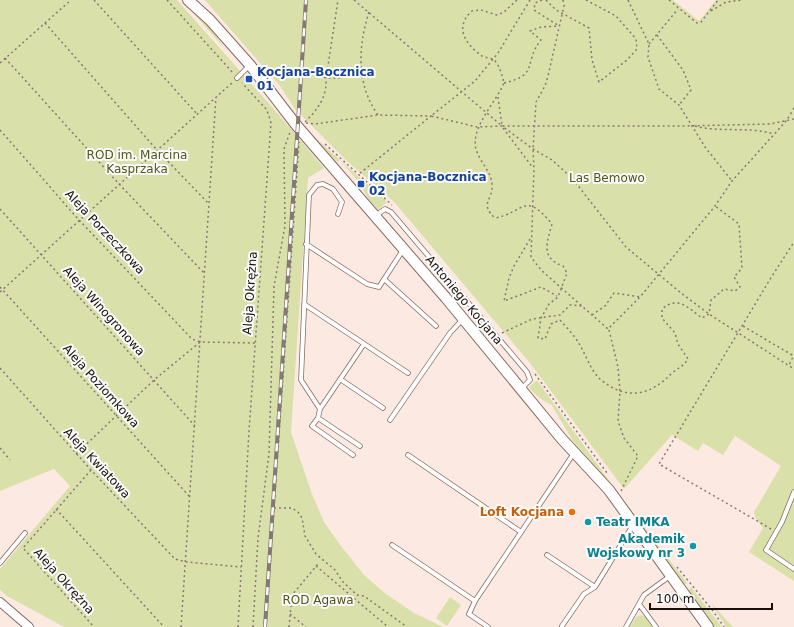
<svg xmlns="http://www.w3.org/2000/svg" width="794" height="627" font-family="'DejaVu Sans',sans-serif">
  <style>
    .green { fill: #d9e0aa }
    .lines { fill: none; stroke-linecap: round; stroke-linejoin: round }
    .service-casing { stroke: #846a5e; stroke-width: 5.5 }
    .minor-casing { stroke: #846a5e; stroke-width: 10 }
    .tertiary-casing { stroke: #846a5e; stroke-width: 12 }
    .path { stroke: #877973; stroke-width: 1.5; stroke-dasharray: 2 3; stroke-linecap: butt }
    .service { stroke: #fff; stroke-width: 4 }
    .minor { stroke: #fff; stroke-width: 8 }
    .tertiary { stroke: #fff; stroke-width: 10 }
    .rail-casing { stroke: #857871; stroke-width: 4 }
    .rail { stroke: #fbfbfb; stroke-width: 2.5; stroke-dasharray: 8; stroke-linecap: butt }
    .transit-dot { fill: #1a4fb4; stroke: #fbfbfb; stroke-width: 1.5 }
    .food-dot { fill: #e8710a; stroke: #fbfbfb; stroke-width: 1.5 }
    .culture-dot { fill: #0f9aa8; stroke: #fbfbfb; stroke-width: 1.5 }
    .labels { text-anchor: middle; dominant-baseline: central; stroke-width: 4; stroke-linejoin: round; paint-order: stroke }
    .transit-label { font-size: 12px; font-weight: bold; fill: #164399; stroke: #fbfbfb; text-anchor: start }
    .park-label { font-size: 12px; fill: #52561b; stroke: #fbfbfb }
    .street-label { font-size: 12px; fill: #190f0a; stroke: #fbfbfb }
    .food-label { font-size: 12px; font-weight: bold; fill: #c56008; stroke: #fbfbfb; text-anchor: end }
    .culture-label { font-size: 12px; font-weight: bold; fill: #0d838f; stroke: #fbfbfb; text-anchor: start }
  </style>
  <rect width="100%" height="100%" fill="#fceae2"/>
  <path class="green" d="M 0,0 L 177,0 L 273,108 L 324,168 L 308,178 L 291,432 L 312,494 L 324,522 L 341,546 L 364,575 L 386,594 L 414,613 L 443,627 L 64,627 L 7,596 L 0,590 L 0,569 L 70,486 L 54,469 L 0,491 Z
    M 182,0 L 208,24 L 224,48 Z
    M 205,0 L 673,0 L 699,21 L 716,0 L 794,0 L 794,581 L 749,552 L 763,528 L 755,517 L 754,512 L 781,466 L 735,436 L 723,455 L 703,443 L 698,451 L 672,435 L 624,489 L 530,363 L 395,203 L 347,161 L 295,109 L 280,86 Z
    M 300,122 L 310,133 L 387,202 L 378,210 C 374,204 366,198 364,191 C 362,186 364,181 356,179 L 340,160 L 338,162 L 324,151 Z
    M 537,380 L 615,489 L 573,441 L 551,404 C 545,403 532,392 529,387 Z
    M 624,501 L 687,583 L 685,585 L 682,584 L 636,521 Z
    M 691,587 L 722,627 L 713,627 L 688,592 Z
    M 450,597 L 461,605 L 447,626 L 436,618 Z
    M 711,603 L 733,627 L 726,627 Z
    M 641,615 L 648,618 L 652,627 L 630,627 L 636,617 Z"/>
  <g class="lines">
    <g class="service-casing">
      <path id="service" d="M 237,78 L 250,65
        M 375,216 L 385,209 L 391,212 L 527,372 L 530,380 L 521,389
        M 306,244 L 367,284 L 379,287 L 403,250
        M 384,279 L 436,326
        M 304,304 L 408,373
        M 340,379 L 383,408
        M 320,409 L 301,380 L 309,195 L 317,185 L 323,184 L 333,189 L 342,202 L 338,214
        M 318,418 L 312,426 L 353,455
        M 390,420 L 450,333 L 463,319
        M 360,446 L 318,418 L 320,409 L 364,344
        M 408,455 L 521,532
        M 794,492 L 782,522 L 766,550 L 794,569
        M 392,545 L 475,601
        M 547,555 L 595,587
        M 0,563 L 25,533
        M 639,604 L 656,627
        M 562,626 L 584,594 L 595,587 L 633,525
        M 488,627 L 469,614 L 475,601 L 574,453
        M 626,627 L 644,595 L 670,576"/>
    </g>
    <g class="minor-casing">
      <path id="minor" d="M 0,602 L 29,627"/>
    </g>
    <g class="tertiary-casing">
      <path id="tertiary" d="M 188,0 L 210,20 L 250,65 L 297,126 L 446,298 L 561,438 L 609,490 L 708,627"/>
    </g>
    <path class="path" d="M 94,0 L 197,114
      M 167,0 L 234,74
      M 354,0 L 502,126 L 684,126 L 770,124 L 794,119
      M 517,0 L 504,12 L 497,15 L 481,10 L 472,11 C 454,27 465,44 482,56 C 486,58 491,58 494,60 C 500,66 502,75 504,83 C 495,104 468,130 477,152 C 481,163 492,173 492,185 C 493,201 479,203 495,218 C 524,213 524,190 552,224 C 547,243 540,258 563,266 L 567,273 L 558,297 L 549,304 L 541,318 L 538,338 L 545,339 L 551,324 L 560,320 C 566,327 573,334 578,342 C 585,352 590,370 600,379 C 626,401 650,396 672,373 C 678,368 684,366 688,359 L 678,344 L 675,333 L 662,318 L 662,309 C 678,295 688,308 702,318 L 709,314 L 711,300 L 724,289 L 735,291 L 740,287 L 734,277 L 742,268 L 739,224 L 715,206
      M 530,0 L 498,53 L 475,81 L 431,116 L 477,127 L 502,126 L 533,149 L 552,160 L 572,178 L 626,247 L 681,293 L 709,314 L 794,369
      M 542,0 L 535,3 L 534,10 L 559,26
      M 546,0 L 556,10 L 589,28 L 592,60 L 599,82 L 627,60 L 637,49 L 636,39 L 616,16 L 586,0
      M 563,0 L 564,6 L 548,76 L 545,86 L 536,102 L 533,149 L 534,169 L 531,257 L 541,270 L 608,329 L 640,297 L 715,206 L 732,181 L 787,120 L 794,108
      M 628,0 L 649,44 L 648,57 L 659,89 L 679,105 L 705,147 L 732,181
      M 669,0 L 697,23 L 701,22 L 718,0
      M 711,11 L 726,2 L 742,0
      M 369,12 C 358,47 356,84 378,115
      M 45,23 L 157,150 L 209,204
      M 657,35 L 683,70 L 691,90 L 679,105
      M 649,44 L 678,9
      M 5,58 L 119,184 L 204,273
      M 0,63 L 71,0
      M 301,67 C 327,83 334,78 362,75
      M 504,83 C 540,75 523,62 541,40 L 530,31 L 541,27 L 559,26
      M 498,97 L 502,125
      M 305,122 C 318,109 327,97 326,79 L 338,0
      M 306,123 L 315,124 L 378,115 L 431,116 L 359,174
      M 695,126 C 721,133 748,126 774,134
      M 503,128 L 533,168
      M 0,130 L 79,220 L 192,339 L 200,342
      M 325,144 L 392,205
      M 0,209 L 195,426
      M 530,239 L 514,266 L 509,278 L 504,301 L 541,287 L 557,296
      M 0,287 L 189,496
      M 0,292 L 233,82
      M 592,315 L 605,306 L 614,293 L 640,297
      M 743,326 L 792,355 L 793,357 L 789,365
      M 609,330 L 618,367 L 620,392 L 618,421 L 624,438 L 638,456 L 621,491
      M 502,333 L 532,319 L 560,315 L 570,305 L 582,306
      M 0,368 L 91,470 L 175,559 L 187,562 L 241,567
      M 535,374 L 607,473
      M 0,448 L 10,460
      M 76,454 L 154,380 L 200,342 L 255,343
      M 91,470 L 23,548 L 94,627
      M 274,508 L 292,508 L 298,512 L 302,518 L 305,536 L 316,554 L 335,570 L 343,582 L 357,595 L 364,596 L 407,627
      M 56,509 L 164,627
      M 771,529 L 659,464 L 772,276 L 794,242
      M 316,566 L 388,627
      M 677,567 L 713,611 L 724,627
      M 290,614 L 306,627
      M 181,627 L 216,97
      M 238,627 L 249,431 L 271,123 L 267,110 L 242,83
      M 253,627 L 258,538 L 269,454 L 274,286 L 285,226 L 284,149 L 290,132
      M 266,627 L 299,142
      M 289,627 L 292,595 L 318,564"/>
    <use href="#service" class="service"/>
    <use href="#minor" class="minor"/>
    <use href="#tertiary" class="tertiary"/>
    <g class="rail-casing">
      <path id="rail" d="M 265,627 L 306,0"/>
    </g>
    <use href="#rail" class="rail"/>
  </g>
  <g class="transit-dot">
    <rect x="245" y="75" width="8" height="8" rx="2"/>
    <rect x="357" y="180" width="8" height="8" rx="2"/>
  </g>
  <circle class="food-dot" cx="572" cy="512" r="4"/>
  <g class="culture-dot">
    <circle cx="588" cy="522" r="4"/>
    <circle cx="693" cy="546" r="4"/>
  </g>
  <g class="labels">
    <g class="transit-label">
      <text x="257" y="72">Kocjana-Bocznica<tspan x="257" dy="14">01</tspan></text>
      <text x="369" y="177">Kocjana-Bocznica<tspan x="369" dy="14">02</tspan></text>
    </g>
    <g class="park-label">
      <text x="137" y="155">ROD im. Marcina<tspan x="137" dy="14">Kasprzaka</tspan></text>
      <text x="607" y="178">Las Bemowo</text>
      <text x="318" y="600">ROD Agawa</text>
    </g>
    <g class="street-label">
      <text transform="translate(105 232) rotate(47)">Aleja Porzeczkowa</text>
      <text transform="translate(250 293) rotate(-86)">Aleja Okrężna</text>
      <text transform="translate(464 300) rotate(50)">Antoniego Kocjana</text>
      <text transform="translate(104 311) rotate(48)">Aleja Winogronowa</text>
      <text transform="translate(101 386) rotate(48)">Aleja Poziomkowa</text>
      <text transform="translate(97 463) rotate(47)">Aleja Kwiatowa</text>
      <text transform="translate(64 581) rotate(48)">Aleja Okrężna</text>
    </g>
    <g class="food-label">
      <text x="564" y="512">Loft Kocjana</text>
    </g>
    <g class="culture-label">
      <text x="596" y="522">Teatr IMKA</text>
      <text x="685" y="539" text-anchor="end">Akademik<tspan x="685" dy="14">Wojskowy nr 3</tspan></text>
    </g>
  </g>
  <path d="M650 603v6h122v-6" fill="none" stroke="#190f0a" stroke-width="2"/>
  <text x="656" y="603" font-size="12" fill="#190f0a" stroke="#fbfbfb" stroke-width="3" paint-order="stroke">100 m</text>
</svg>
